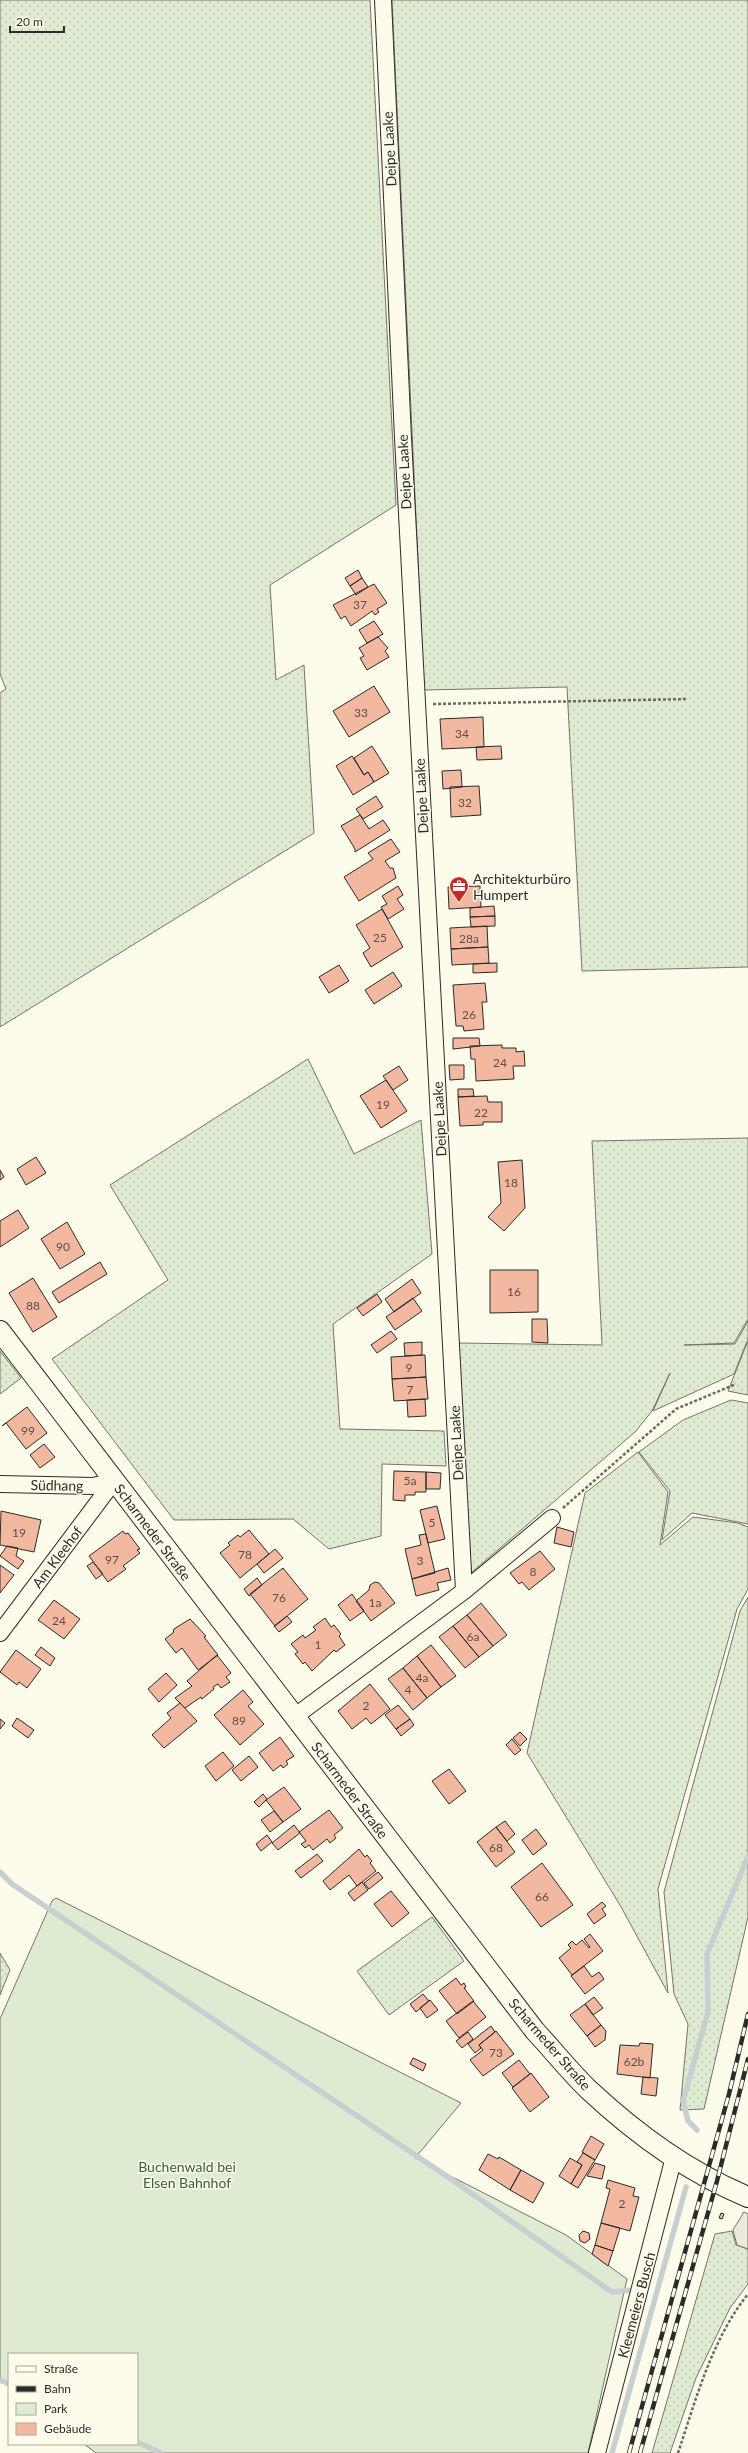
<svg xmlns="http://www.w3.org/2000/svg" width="748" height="2453" font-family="Lato,sans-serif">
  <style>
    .grass { fill: url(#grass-dots); stroke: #74746e }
    .park { fill: #deebd1; stroke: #74746e }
    .parking { fill: #eceadb; stroke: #74746e }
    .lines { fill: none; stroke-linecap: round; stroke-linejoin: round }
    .stream { stroke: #c7d0d0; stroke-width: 5.5 }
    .building { fill: #f2b8a0; stroke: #2b2b2b }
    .minor-casing { stroke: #2b2b2b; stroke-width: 18 }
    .tertiary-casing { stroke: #2b2b2b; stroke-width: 22 }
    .path { stroke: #6a6964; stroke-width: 2.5; stroke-dasharray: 3 2; stroke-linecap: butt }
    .minor { stroke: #fdfbea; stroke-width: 16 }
    .tertiary { stroke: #fdfbea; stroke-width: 20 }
    .rail-casing { stroke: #2b2b2b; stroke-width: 4.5 }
    .rail { stroke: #fdfbea; stroke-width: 3; stroke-dasharray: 9; stroke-linecap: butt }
    .labels { text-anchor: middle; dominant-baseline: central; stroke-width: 3; stroke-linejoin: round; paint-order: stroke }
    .number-label { font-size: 12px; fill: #5d4e48 }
    .street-label { font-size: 14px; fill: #2b2b2b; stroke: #fdfbea }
    .poi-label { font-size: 14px; fill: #2b2b2b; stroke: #fdfbea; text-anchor: start }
    .park-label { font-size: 14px; fill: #34623c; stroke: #fdfbea }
  </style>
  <defs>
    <pattern id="grass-dots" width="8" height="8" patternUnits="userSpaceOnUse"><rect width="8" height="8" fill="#deebd1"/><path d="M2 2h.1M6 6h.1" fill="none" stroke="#bfcab4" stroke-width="1.8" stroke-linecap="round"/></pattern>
  </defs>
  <rect width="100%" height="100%" fill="#fdfbea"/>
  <path class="grass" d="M 0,0 L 370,0 L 396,505 L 270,585 L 276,680 L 304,665 L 314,833 L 0,1027 L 0,693 L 6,689 L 0,674 Z
    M 392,0 L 748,0 L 748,967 L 582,971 L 567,687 L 424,690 Z
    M 308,1059 L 354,1154 L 421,1120 L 432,1254 L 333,1324 L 340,1429 L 444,1431 L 446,1466 L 382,1464 L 381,1536 L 329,1549 L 293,1519 L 174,1520 L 52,1359 L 168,1280 L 110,1185 Z
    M 748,1138 L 748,1319 L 734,1343 L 684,1345 L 735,1344 L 748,1321 L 748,1339 L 734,1374 L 653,1411 L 670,1373 L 652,1411 L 635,1432 L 471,1573 L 458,1343 L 602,1345 L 592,1141 Z
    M 748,1342 L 748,1395 L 728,1391 L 747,1343 Z
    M 0,1351 L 21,1378 L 0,1394 Z
    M 731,1400 L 748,1403 L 748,1524 L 692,1513 L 662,1540 L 670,1491 L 639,1452 L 683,1420 Z
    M 638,1452 L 668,1492 L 660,1545 L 693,1517 L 738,1523 L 748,1527 L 748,1589 L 737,1609 L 658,1889 L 668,1993 L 620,1905 L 527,1753 L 585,1493 Z
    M 748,1597 L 748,1917 L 704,2109 L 680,2110 L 688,2024 L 674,1994 L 664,1892 L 740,1611 Z
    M 432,1917 L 464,1961 L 389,2015 L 357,1971 Z
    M 0,1953 L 10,1970 L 0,1995 Z
    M 732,2231 L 736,2245 L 748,2249 L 748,2284 L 730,2308 L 696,2378 L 670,2453 L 652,2453 L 715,2234 Z"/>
  <path class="park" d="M 56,1898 L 461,2103 L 415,2158 L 566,2235 L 627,2279 L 588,2453 L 96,2453 L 84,2444 L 137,2444 L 137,2354 L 9,2354 L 9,2385 L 0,2378 L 0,2019 L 52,1901 Z"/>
  <path class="parking" d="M 744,2212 L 748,2214 L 748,2249 L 737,2245 L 733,2230 Z"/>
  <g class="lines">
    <path class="stream" d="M 0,1872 L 12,1884 L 454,2181 L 612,2292 L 633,2290
      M 697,2130 L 688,2121 L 683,2101 L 708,2012 L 707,1954 L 748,1856
      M 0,2380 L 9,2384
      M 137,2442 L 161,2453
      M 612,2453 L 686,2187"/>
  </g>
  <path class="building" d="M 358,570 L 362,578 L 350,586 L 345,578 Z
    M 362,578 L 368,587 L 356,595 L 350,586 Z
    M 374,584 L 387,603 L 377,609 L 379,612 L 375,615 L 372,611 L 351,626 L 345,616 L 341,619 L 333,605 Z
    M 374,621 L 383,634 L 367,643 L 359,630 Z
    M 378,637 L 388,648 L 385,651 L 389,657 L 367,670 L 360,658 L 364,656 L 359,648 Z
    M 374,686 L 390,712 L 349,737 L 333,711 Z
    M 483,717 L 484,747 L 442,749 L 440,719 Z
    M 372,746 L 389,773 L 374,782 L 368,772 L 364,775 L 354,758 Z
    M 501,746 L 502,759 L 477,760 L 476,747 Z
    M 352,756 L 364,775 L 368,772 L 374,782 L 353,795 L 336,766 Z
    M 461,770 L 462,787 L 443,789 L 442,771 Z
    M 479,786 L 481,815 L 451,817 L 450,787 Z
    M 376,796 L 383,807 L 363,819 L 356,809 Z
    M 360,815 L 369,829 L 383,820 L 390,830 L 355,852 L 355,849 L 341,826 Z
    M 391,839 L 400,852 L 385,861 L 390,868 L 393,868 L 396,878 L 359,901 L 344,877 L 373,859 L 368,853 Z
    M 398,886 L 403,895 L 397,899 L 404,909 L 388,919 L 381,907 L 387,904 L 382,896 Z
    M 480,886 L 481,907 L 449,909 L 448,887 Z
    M 494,906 L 495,916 L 470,917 L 470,908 Z
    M 382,909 L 403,947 L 371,967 L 363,953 L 370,948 L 356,925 Z
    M 495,916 L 495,926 L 471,927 L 470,917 Z
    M 487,926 L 488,947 L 451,949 L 450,928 Z
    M 488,947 L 489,963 L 452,965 L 451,949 Z
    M 497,963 L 497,972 L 473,973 L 473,964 Z
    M 339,965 L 349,981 L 329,993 L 319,977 Z
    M 393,972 L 402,986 L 374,1004 L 365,990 Z
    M 485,983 L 487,1002 L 482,1002 L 484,1029 L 464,1031 L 463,1026 L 456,1026 L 453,985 Z
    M 453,1038 L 479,1038 L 480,1046 L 453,1049 Z
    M 502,1045 L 502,1048 L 516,1048 L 516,1052 L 524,1051 L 525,1066 L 513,1066 L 514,1079 L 476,1081 L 475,1059 L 471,1059 L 470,1046 Z
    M 449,1065 L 464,1065 L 464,1079 L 450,1080 Z
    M 399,1066 L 408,1080 L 393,1090 L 383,1076 Z
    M 386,1080 L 407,1111 L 381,1128 L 360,1096 Z
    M 458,1089 L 473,1089 L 474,1096 L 458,1097 Z
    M 487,1096 L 488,1102 L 502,1102 L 502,1122 L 483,1122 L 483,1125 L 460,1126 L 458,1097 Z
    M 36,1157 L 46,1173 L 26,1185 L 17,1169 Z
    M 522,1160 L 525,1208 L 504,1231 L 488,1217 L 501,1203 L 498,1162 Z
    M 0,1170 L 4,1177 L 0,1180 Z
    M 18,1210 L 29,1228 L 0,1247 L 0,1221 Z
    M 67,1222 L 85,1254 L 60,1269 L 41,1239 Z
    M 100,1262 L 107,1274 L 59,1303 L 52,1292 Z
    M 490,1270 L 538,1270 L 538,1312 L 490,1313 Z
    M 33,1278 L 57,1317 L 33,1332 L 9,1293 Z
    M 412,1279 L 421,1293 L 394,1312 L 385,1299 Z
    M 377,1294 L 382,1302 L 363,1316 L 357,1308 Z
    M 413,1298 L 422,1311 L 395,1330 L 386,1317 Z
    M 532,1319 L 547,1319 L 548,1343 L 532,1342 Z
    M 391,1331 L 397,1339 L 377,1353 L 371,1345 Z
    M 422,1342 L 422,1355 L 405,1356 L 404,1343 Z
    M 425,1355 L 426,1377 L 392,1379 L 391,1357 Z
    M 426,1377 L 428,1399 L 394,1401 L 392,1379 Z
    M 425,1399 L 426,1416 L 408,1417 L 407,1400 Z
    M 27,1407 L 47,1433 L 26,1449 L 6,1423 L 2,1426 Z
    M 44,1444 L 55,1457 L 40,1468 L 30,1455 Z
    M 394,1471 L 426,1472 L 426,1492 L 415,1492 L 415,1495 L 405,1495 L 405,1501 L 393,1500 Z
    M 426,1472 L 441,1473 L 440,1489 L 426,1489 Z
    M 437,1506 L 445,1539 L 428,1543 L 420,1510 Z
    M 1,1511 L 41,1520 L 34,1552 L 0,1545 Z
    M 557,1527 L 574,1532 L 571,1547 L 554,1543 Z
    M 249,1530 L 269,1554 L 240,1578 L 220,1553 L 230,1545 L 228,1543 L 238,1535 L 240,1537 Z
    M 123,1531 L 125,1534 L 128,1533 L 140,1549 L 137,1550 L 140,1553 L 123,1566 L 126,1569 L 108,1582 L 89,1556 Z
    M 426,1534 L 435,1573 L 412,1579 L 405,1549 L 421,1545 L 419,1535 Z
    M 7,1546 L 18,1548 L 16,1556 L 24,1561 L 18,1569 L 0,1556 Z
    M 275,1549 L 283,1558 L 264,1573 L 257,1564 Z
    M 540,1551 L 555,1569 L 529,1590 L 522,1582 L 519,1584 L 510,1573 Z
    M 93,1562 L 103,1574 L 96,1579 L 87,1566 Z
    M 0,1565 L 14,1575 L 0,1593 Z
    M 283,1568 L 308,1599 L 275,1626 L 250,1594 Z
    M 448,1568 L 451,1580 L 437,1583 L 439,1590 L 416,1596 L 412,1579 Z
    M 257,1578 L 262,1585 L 249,1596 L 244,1589 Z
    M 375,1582 L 379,1583 L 395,1603 L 371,1621 L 356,1601 L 369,1590 L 370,1585 Z
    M 352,1594 L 364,1611 L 350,1621 L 338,1605 Z
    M 54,1600 L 80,1619 L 64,1639 L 38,1620 Z
    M 481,1603 L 507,1635 L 493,1646 L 467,1615 Z
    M 467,1615 L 493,1646 L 479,1657 L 453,1626 Z
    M 287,1616 L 292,1622 L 279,1632 L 274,1626 Z
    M 325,1618 L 331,1627 L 334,1625 L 341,1634 L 339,1636 L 345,1645 L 336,1652 L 334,1650 L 312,1671 L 305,1662 L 303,1664 L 295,1654 L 298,1652 L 291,1644 L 303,1635 L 305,1638 L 316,1630 L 313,1627 Z
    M 190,1619 L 206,1636 L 204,1637 L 218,1655 L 198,1670 L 182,1648 L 176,1653 L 165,1639 L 173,1633 L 174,1629 Z
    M 453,1626 L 479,1657 L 465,1668 L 439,1637 Z
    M 431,1645 L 456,1676 L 441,1687 L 417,1656 Z
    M 41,1647 L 55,1658 L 50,1666 L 35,1655 Z
    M 16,1650 L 41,1669 L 27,1688 L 19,1682 L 17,1685 L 0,1672 Z
    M 217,1655 L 231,1673 L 226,1677 L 230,1682 L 221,1688 L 218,1684 L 213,1687 L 214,1689 L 202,1699 L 201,1697 L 185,1708 L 175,1698 L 192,1686 L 187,1681 Z
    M 417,1656 L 441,1687 L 427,1698 L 403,1668 Z
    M 403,1668 L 427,1698 L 413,1710 L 388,1679 Z
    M 166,1673 L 177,1685 L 159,1702 L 148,1689 Z
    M 370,1684 L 390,1709 L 371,1724 L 366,1718 L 352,1729 L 338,1711 Z
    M 243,1690 L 253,1702 L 248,1706 L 264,1724 L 240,1745 L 214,1715 Z
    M 180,1703 L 197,1721 L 164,1748 L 152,1735 L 171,1718 L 167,1713 Z
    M 398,1705 L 410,1719 L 396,1729 L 385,1715 Z
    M 17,1718 L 34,1730 L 28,1738 L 12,1726 Z
    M 0,1719 L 5,1723 L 0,1729 Z
    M 410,1719 L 414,1725 L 401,1736 L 396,1729 Z
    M 520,1732 L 527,1739 L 520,1746 L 513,1738 Z
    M 280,1737 L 294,1756 L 286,1761 L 288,1764 L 283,1768 L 281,1765 L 273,1771 L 259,1753 Z
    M 512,1739 L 521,1750 L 515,1755 L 506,1745 Z
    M 223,1752 L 234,1766 L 216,1781 L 205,1766 Z
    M 249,1756 L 258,1767 L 241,1781 L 232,1770 Z
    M 449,1769 L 466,1791 L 449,1804 L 432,1781 Z
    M 284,1787 L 301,1809 L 283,1822 L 266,1800 Z
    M 263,1794 L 267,1799 L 259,1807 L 254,1802 Z
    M 329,1810 L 343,1828 L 334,1835 L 336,1838 L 330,1843 L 327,1839 L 313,1850 L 309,1845 L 305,1848 L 301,1844 L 306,1841 L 299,1832 Z
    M 274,1811 L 283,1822 L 270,1832 L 261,1820 Z
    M 505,1821 L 515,1834 L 507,1841 L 496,1827 Z
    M 294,1825 L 300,1833 L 278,1850 L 272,1843 Z
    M 496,1827 L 515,1852 L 496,1867 L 477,1842 Z
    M 536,1829 L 547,1844 L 533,1855 L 522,1840 Z
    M 267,1835 L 272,1842 L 261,1851 L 256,1844 Z
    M 359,1849 L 365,1857 L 367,1855 L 372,1861 L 370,1863 L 376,1871 L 357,1886 L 349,1875 L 330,1890 L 323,1881 Z
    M 317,1854 L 323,1861 L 301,1878 L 295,1871 Z
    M 542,1863 L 573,1905 L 541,1927 L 511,1887 Z
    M 378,1872 L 383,1878 L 369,1889 L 364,1883 Z
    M 362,1882 L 368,1890 L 354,1901 L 348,1893 Z
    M 391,1891 L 409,1913 L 392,1927 L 374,1904 Z
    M 602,1902 L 606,1906 L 602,1909 L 606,1915 L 594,1924 L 587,1914 Z
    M 590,1934 L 603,1951 L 572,1975 L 559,1958 L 571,1948 L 568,1945 L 572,1941 L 576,1945 L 582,1940 L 589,1948 L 590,1947 L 584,1939 Z
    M 584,1966 L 592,1977 L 599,1972 L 604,1979 L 585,1994 L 571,1976 Z
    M 456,1978 L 461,1985 L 464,1983 L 466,1987 L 464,1988 L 474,2001 L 457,2014 L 439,1991 Z
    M 423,1994 L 429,2001 L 416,2012 L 410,2004 Z
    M 594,1997 L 603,2008 L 593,2015 L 585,2004 Z
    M 430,2000 L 438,2010 L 427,2018 L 420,2008 Z
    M 473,2001 L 486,2017 L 459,2038 L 446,2021 Z
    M 585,2004 L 601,2025 L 587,2036 L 570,2015 Z
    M 601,2025 L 606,2031 L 605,2040 L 595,2047 L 587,2036 Z
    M 491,2026 L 495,2032 L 479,2045 L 481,2048 L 475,2053 L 468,2044 Z
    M 496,2031 L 514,2054 L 483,2076 L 470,2060 L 483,2050 L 479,2045 Z
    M 468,2032 L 473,2039 L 462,2048 L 456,2041 Z
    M 640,2043 L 653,2044 L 650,2078 L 617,2074 L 620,2045 L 639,2046 Z
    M 413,2058 L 426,2064 L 423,2071 L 410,2064 Z
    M 519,2060 L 530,2074 L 513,2087 L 502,2073 Z
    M 531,2073 L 549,2097 L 530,2112 L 512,2088 Z
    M 643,2077 L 658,2078 L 656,2096 L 641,2094 Z
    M 591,2136 L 604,2144 L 595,2160 L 582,2152 Z
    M 583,2153 L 595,2160 L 578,2188 L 571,2184 L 582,2165 L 577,2162 Z
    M 488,2154 L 498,2159 L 499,2157 L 521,2170 L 510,2190 L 479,2170 Z
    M 570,2158 L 582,2165 L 571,2184 L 559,2176 Z
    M 595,2163 L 605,2166 L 602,2179 L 587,2176 Z
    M 521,2170 L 544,2183 L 533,2203 L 510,2190 Z
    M 608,2180 L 635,2188 L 633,2196 L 639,2197 L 630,2231 L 601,2223 L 610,2189 L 606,2188 Z
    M 721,2213 L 724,2214 L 722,2219 L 719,2218 Z
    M 601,2223 L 620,2228 L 613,2251 L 595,2245 Z
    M 583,2231 L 589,2233 L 590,2239 L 585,2243 L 580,2241 L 579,2235 Z
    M 595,2245 L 613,2251 L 608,2266 L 592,2254 Z"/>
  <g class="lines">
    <g class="minor-casing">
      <path id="minor" d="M 383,0 L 403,438 L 464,1591
        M 0,1484 L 93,1486 L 114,1481
        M 0,1633 L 114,1481
        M 294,1717 L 464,1591 L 552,1518
        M 597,2453 L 674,2157"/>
    </g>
    <g class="tertiary-casing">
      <path id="tertiary" d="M 0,1331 L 535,2031 C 553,2050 570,2072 589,2090 C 635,2133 690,2173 748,2197"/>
    </g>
    <path class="path" d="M 433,704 L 688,699
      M 563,1508 L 676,1409 L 736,1384
      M 678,2453 C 696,2399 712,2339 748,2294"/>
    <use href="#minor" class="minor"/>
    <use href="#tertiary" class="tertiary"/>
    <g class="rail-casing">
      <path id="rail" d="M 629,2453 L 729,2094 L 748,2014
        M 640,2453 L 717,2181 L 748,2059"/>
    </g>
    <use href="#rail" class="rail"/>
  </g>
  <defs>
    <g id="office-pin" transform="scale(1)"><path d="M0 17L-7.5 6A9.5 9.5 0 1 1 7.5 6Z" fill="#c62828" stroke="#fdfbea"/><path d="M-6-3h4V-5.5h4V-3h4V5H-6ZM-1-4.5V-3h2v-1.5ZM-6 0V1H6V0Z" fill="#fff"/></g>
  </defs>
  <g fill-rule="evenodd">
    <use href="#office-pin" x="459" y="886"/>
  </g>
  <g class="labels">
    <g class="number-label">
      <text x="360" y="604">37</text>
      <text x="361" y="712">33</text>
      <text x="462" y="733">34</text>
      <text x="465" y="802">32</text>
      <text x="380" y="937">25</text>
      <text x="469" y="938">28a</text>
      <text x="469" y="1014">26</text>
      <text x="500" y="1062">24</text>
      <text x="383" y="1104">19</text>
      <text x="481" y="1112">22</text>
      <text x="511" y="1182">18</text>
      <text x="63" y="1246">90</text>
      <text x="514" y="1291">16</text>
      <text x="33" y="1305">88</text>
      <text x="409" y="1367">9</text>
      <text x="410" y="1389">7</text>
      <text x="28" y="1430">99</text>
      <text x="410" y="1480">5a</text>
      <text x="432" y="1522">5</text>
      <text x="19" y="1532">19</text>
      <text x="245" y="1554">78</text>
      <text x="112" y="1559">97</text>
      <text x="420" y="1560">3</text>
      <text x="533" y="1571">8</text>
      <text x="279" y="1597">76</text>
      <text x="375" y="1602">1a</text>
      <text x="59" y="1620">24</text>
      <text x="473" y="1636">6a</text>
      <text x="318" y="1644">1</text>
      <text x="422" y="1677">4a</text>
      <text x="408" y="1689">4</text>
      <text x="366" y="1705">2</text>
      <text x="239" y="1720">89</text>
      <text x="496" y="1847">68</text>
      <text x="542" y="1896">66</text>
      <text x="496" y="2052">73</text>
      <text x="634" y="2061">62b</text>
      <text x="622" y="2203">2</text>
    </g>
    <g class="street-label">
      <text transform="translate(389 149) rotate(-93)">Deipe Laake</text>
      <text transform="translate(404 472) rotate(-93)">Deipe Laake</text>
      <text transform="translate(421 796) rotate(-93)">Deipe Laake</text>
      <text transform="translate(439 1119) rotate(-93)">Deipe Laake</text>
      <text transform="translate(456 1443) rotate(-93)">Deipe Laake</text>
      <text transform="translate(57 1485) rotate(1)">Südhang</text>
      <text transform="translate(153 1532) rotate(53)">Scharmeder Straße</text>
      <text transform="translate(57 1557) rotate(-53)">Am Kleehof</text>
      <text transform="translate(350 1790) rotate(53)">Scharmeder Straße</text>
      <text transform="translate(550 2044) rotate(49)">Scharmeder Straße</text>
      <text transform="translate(636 2305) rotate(-75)">Kleemeiers Busch</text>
    </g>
    <g class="poi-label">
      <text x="473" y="878">Architekturbüro<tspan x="473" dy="16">Humpert</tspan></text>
    </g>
    <g class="park-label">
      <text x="187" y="2166">Buchenwald bei<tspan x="187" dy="16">Elsen Bahnhof</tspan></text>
    </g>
  </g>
  <rect x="8" y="2353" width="130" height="92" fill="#fdfbea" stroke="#a9a89e"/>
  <rect x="16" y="2366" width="20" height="6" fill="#fdfbea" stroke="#a9a89e"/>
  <text x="44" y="2373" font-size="12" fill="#2b2b2b">Straße</text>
  <rect x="16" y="2386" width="20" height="6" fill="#2b2b2b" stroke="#a9a89e"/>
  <text x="44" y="2393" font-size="12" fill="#2b2b2b">Bahn</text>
  <rect x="16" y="2403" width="20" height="12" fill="#deebd1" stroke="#a9a89e"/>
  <text x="44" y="2413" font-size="12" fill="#2b2b2b">Park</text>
  <rect x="16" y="2423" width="20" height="12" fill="#f2b8a0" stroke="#a9a89e"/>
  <text x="44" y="2433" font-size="12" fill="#2b2b2b">Gebäude</text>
  <path d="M10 26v6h54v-6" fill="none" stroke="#2b2b2b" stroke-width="2"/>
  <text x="16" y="26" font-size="12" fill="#2b2b2b" stroke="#fdfbea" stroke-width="3" paint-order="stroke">20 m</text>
</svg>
